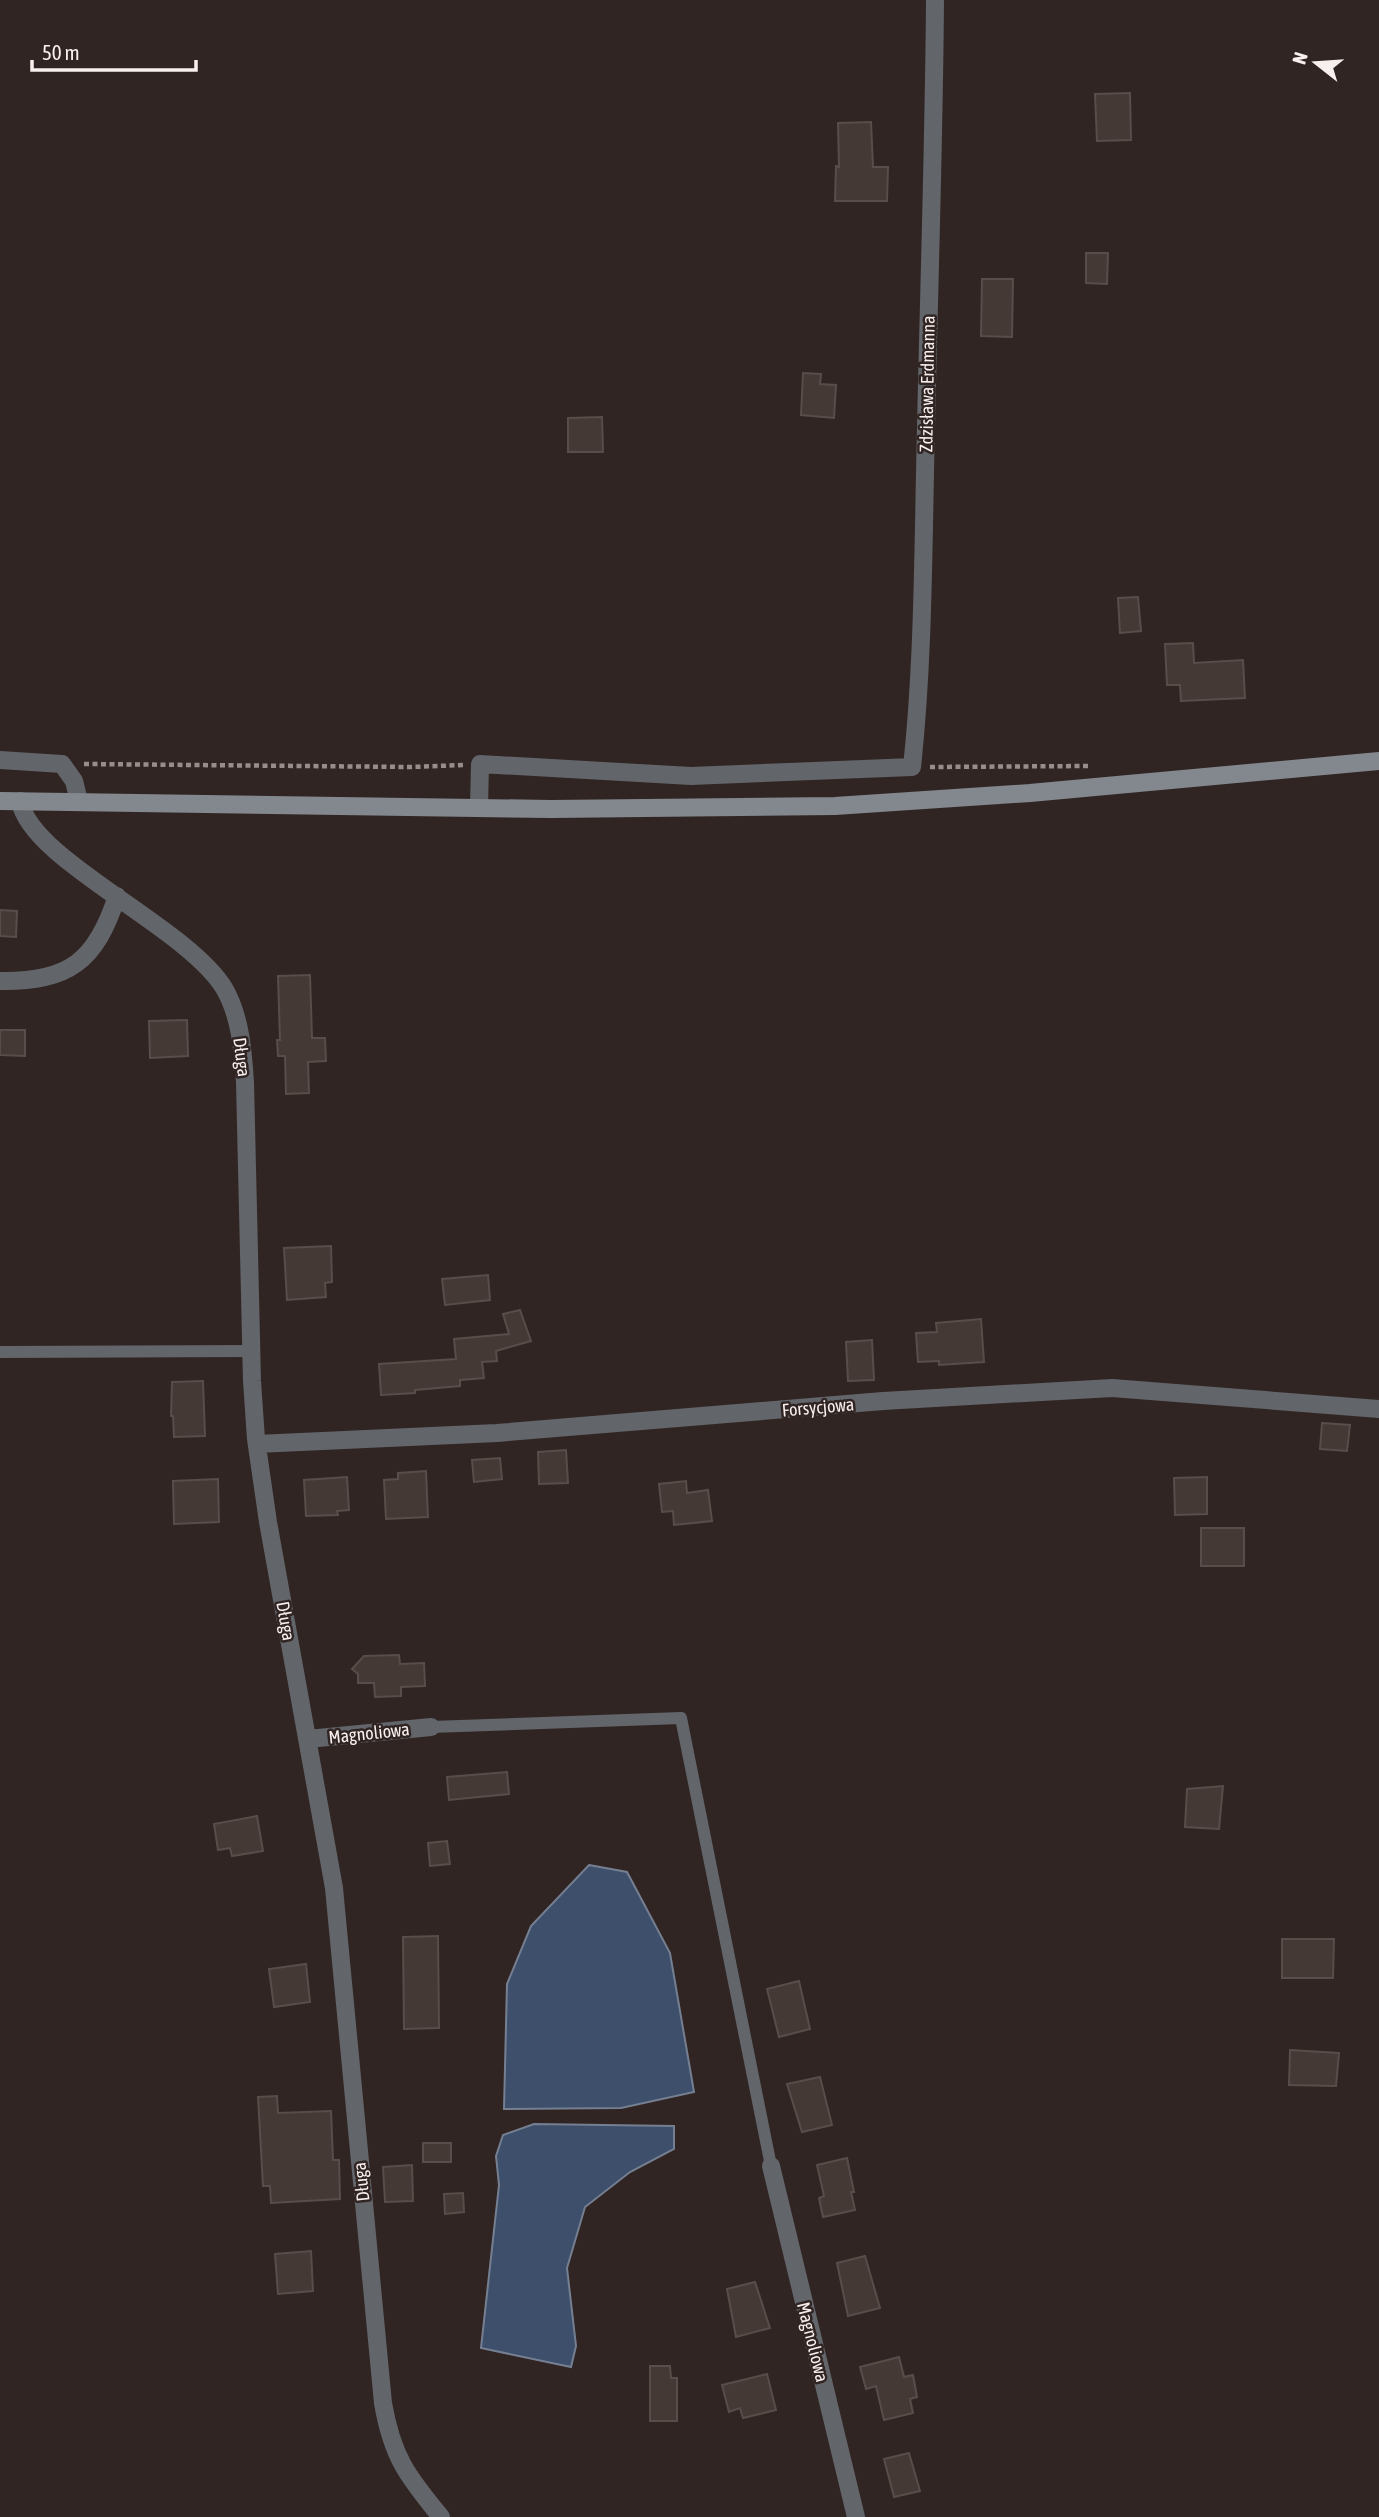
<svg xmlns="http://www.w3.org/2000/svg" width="1379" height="2517" font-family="'Asap Condensed',sans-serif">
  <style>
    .water { fill: #3d4f6a; stroke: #757f92; stroke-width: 2 }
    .building { fill: #453936; stroke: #594c4a; stroke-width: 2 }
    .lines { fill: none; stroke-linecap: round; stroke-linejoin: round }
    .path { stroke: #978d8c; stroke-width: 4.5; stroke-dasharray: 5 3.5; stroke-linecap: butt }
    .lane { stroke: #62656a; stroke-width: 12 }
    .street { stroke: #62656a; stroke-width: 18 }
    .secondary { stroke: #83888f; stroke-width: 18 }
    .labels { text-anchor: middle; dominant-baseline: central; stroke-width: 5; stroke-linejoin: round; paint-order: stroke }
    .street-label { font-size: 18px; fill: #f8f0ef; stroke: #312523 }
  </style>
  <rect width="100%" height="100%" fill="#312523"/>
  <path class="water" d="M 589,1865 L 627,1872 L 670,1953 L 694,2092 L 621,2108 L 504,2109 L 507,1984 L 531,1926 Z
    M 534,2124 L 674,2126 L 674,2149 L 630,2172 L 585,2207 L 567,2268 L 576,2346 L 571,2367 L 481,2348 L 499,2185 L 496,2156 L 503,2135 Z"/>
  <path class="building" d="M 1130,93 L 1131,140 L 1097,141 L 1095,94 Z
    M 871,122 L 873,167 L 888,167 L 887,201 L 835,201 L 836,166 L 839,167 L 838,123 Z
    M 1086,253 L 1108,253 L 1107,284 L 1086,283 Z
    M 982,279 L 1013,279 L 1012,337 L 981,336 Z
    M 803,373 L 821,374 L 820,384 L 836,385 L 834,418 L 801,415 Z
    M 602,417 L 603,452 L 568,452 L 568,418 Z
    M 1138,597 L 1141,631 L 1120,633 L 1118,598 Z
    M 1193,643 L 1194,663 L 1243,660 L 1245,698 L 1181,701 L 1180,685 L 1167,685 L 1165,644 Z
    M 0,910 L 17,911 L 16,937 L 0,936 Z
    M 310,975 L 312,1038 L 325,1038 L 326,1061 L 308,1062 L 309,1093 L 286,1094 L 285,1056 L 278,1056 L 277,1040 L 280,1040 L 278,976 Z
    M 187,1020 L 188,1056 L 150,1058 L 149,1021 Z
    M 0,1030 L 25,1030 L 25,1056 L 0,1055 Z
    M 331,1246 L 332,1282 L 325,1283 L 326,1297 L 287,1300 L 284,1248 Z
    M 488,1275 L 490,1300 L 445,1305 L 442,1279 Z
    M 520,1310 L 531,1341 L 496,1351 L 497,1361 L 482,1362 L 484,1378 L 460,1380 L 460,1386 L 415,1390 L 415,1393 L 381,1395 L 379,1364 L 456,1359 L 454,1339 L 509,1334 L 503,1314 Z
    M 981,1319 L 984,1362 L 939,1365 L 939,1361 L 918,1362 L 916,1333 L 937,1332 L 936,1323 Z
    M 872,1340 L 874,1380 L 848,1381 L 846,1342 Z
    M 203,1381 L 205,1436 L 174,1437 L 173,1416 L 171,1416 L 172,1382 Z
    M 1322,1423 L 1350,1425 L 1347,1451 L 1320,1449 Z
    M 566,1450 L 568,1483 L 539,1484 L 538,1452 Z
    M 500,1458 L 502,1479 L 474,1482 L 472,1460 Z
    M 426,1471 L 428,1517 L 386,1519 L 384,1480 L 398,1479 L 398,1473 Z
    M 347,1477 L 349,1510 L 337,1511 L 338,1515 L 306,1516 L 304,1480 Z
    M 1207,1477 L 1207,1514 L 1175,1515 L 1174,1478 Z
    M 218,1479 L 219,1522 L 174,1524 L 173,1481 Z
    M 686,1481 L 687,1493 L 708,1490 L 712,1521 L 674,1525 L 673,1511 L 662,1512 L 659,1484 Z
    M 1201,1528 L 1244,1528 L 1244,1566 L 1201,1566 Z
    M 399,1655 L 400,1664 L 424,1663 L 425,1686 L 401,1687 L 401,1696 L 375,1697 L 374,1683 L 358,1683 L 358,1674 L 352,1669 L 364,1656 Z
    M 507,1772 L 509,1794 L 449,1800 L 447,1777 Z
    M 1223,1786 L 1219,1829 L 1185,1827 L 1187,1789 Z
    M 257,1816 L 263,1851 L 232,1856 L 230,1848 L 218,1850 L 214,1824 Z
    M 447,1841 L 450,1864 L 430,1866 L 428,1843 Z
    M 438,1936 L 439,2028 L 404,2029 L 403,1937 Z
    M 1282,1939 L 1334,1939 L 1333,1978 L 1282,1978 Z
    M 306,1964 L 310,2002 L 274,2007 L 269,1969 Z
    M 799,1981 L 810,2029 L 779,2037 L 767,1989 Z
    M 1290,2050 L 1339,2053 L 1336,2086 L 1289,2085 Z
    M 820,2077 L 832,2125 L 802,2132 L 787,2084 Z
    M 277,2096 L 278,2113 L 331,2111 L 333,2160 L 339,2160 L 340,2199 L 271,2203 L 270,2186 L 263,2186 L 258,2097 Z
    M 423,2143 L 451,2143 L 451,2162 L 423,2162 Z
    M 847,2158 L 854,2192 L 851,2192 L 855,2210 L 823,2217 L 819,2198 L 824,2196 L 817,2165 Z
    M 412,2165 L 413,2201 L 385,2202 L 383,2167 Z
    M 463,2193 L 464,2212 L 445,2214 L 444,2194 Z
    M 311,2251 L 313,2291 L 278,2294 L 275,2254 Z
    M 865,2256 L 880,2308 L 848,2316 L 837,2263 Z
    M 755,2282 L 770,2328 L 736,2337 L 727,2289 Z
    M 899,2357 L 904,2377 L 913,2375 L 917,2397 L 910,2399 L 913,2413 L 884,2420 L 876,2386 L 866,2389 L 860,2367 Z
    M 650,2366 L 670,2366 L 671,2378 L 677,2378 L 677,2421 L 650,2421 Z
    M 767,2374 L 776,2410 L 743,2418 L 740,2408 L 729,2412 L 722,2385 Z
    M 909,2453 L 920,2491 L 894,2497 L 884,2459 Z"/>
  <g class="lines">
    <path class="path" d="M 84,764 L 411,767 L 464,765
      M 930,767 L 1089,766"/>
    <path class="lane" d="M 0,1352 L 251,1351
      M 431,1727 L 681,1718 L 771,2166"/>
    <path class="street" d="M 0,760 L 62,764 L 74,781 L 79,801
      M 20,801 C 30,860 186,926 224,988 C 240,1015 243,1050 245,1082 L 252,1381 L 256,1439 L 268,1522 L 334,1888 L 383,2403 C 392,2456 407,2476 441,2517
      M 479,808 L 480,764 L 691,776 L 912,767 C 924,655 923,541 926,429 C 929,286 934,143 935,0
      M 0,981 C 69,982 96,961 117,896
      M 257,1444 L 497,1433 L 883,1401 L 1112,1388 L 1379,1409
      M 308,1739 L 431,1727
      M 771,2166 L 856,2517"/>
    <path class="secondary" d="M 0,801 L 551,809 L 835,806 L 1030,793 L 1379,761"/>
  </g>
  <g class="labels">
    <g class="street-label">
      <text transform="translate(927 384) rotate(-89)">Zdzisława Erdmanna</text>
      <text transform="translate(242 1057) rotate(83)">Długa</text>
      <text transform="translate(818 1407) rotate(-5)">Forsycjowa</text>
      <text transform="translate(286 1621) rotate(80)">Długa</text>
      <text transform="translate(369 1733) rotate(-6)">Magnoliowa</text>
      <text transform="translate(361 2182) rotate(-96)">Długa</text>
      <text transform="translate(813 2342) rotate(76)">Magnoliowa</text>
    </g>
  </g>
  <g transform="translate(1316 63) rotate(287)" stroke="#312523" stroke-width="5" paint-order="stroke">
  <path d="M0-5L12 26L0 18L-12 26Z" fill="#f8f0ef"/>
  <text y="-10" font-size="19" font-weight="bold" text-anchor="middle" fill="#f8f0ef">N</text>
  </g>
  <path d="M32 60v10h164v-10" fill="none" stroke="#f8f0ef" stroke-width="3.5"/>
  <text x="42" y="60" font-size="21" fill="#f8f0ef" stroke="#312523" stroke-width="5" paint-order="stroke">50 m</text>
</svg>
